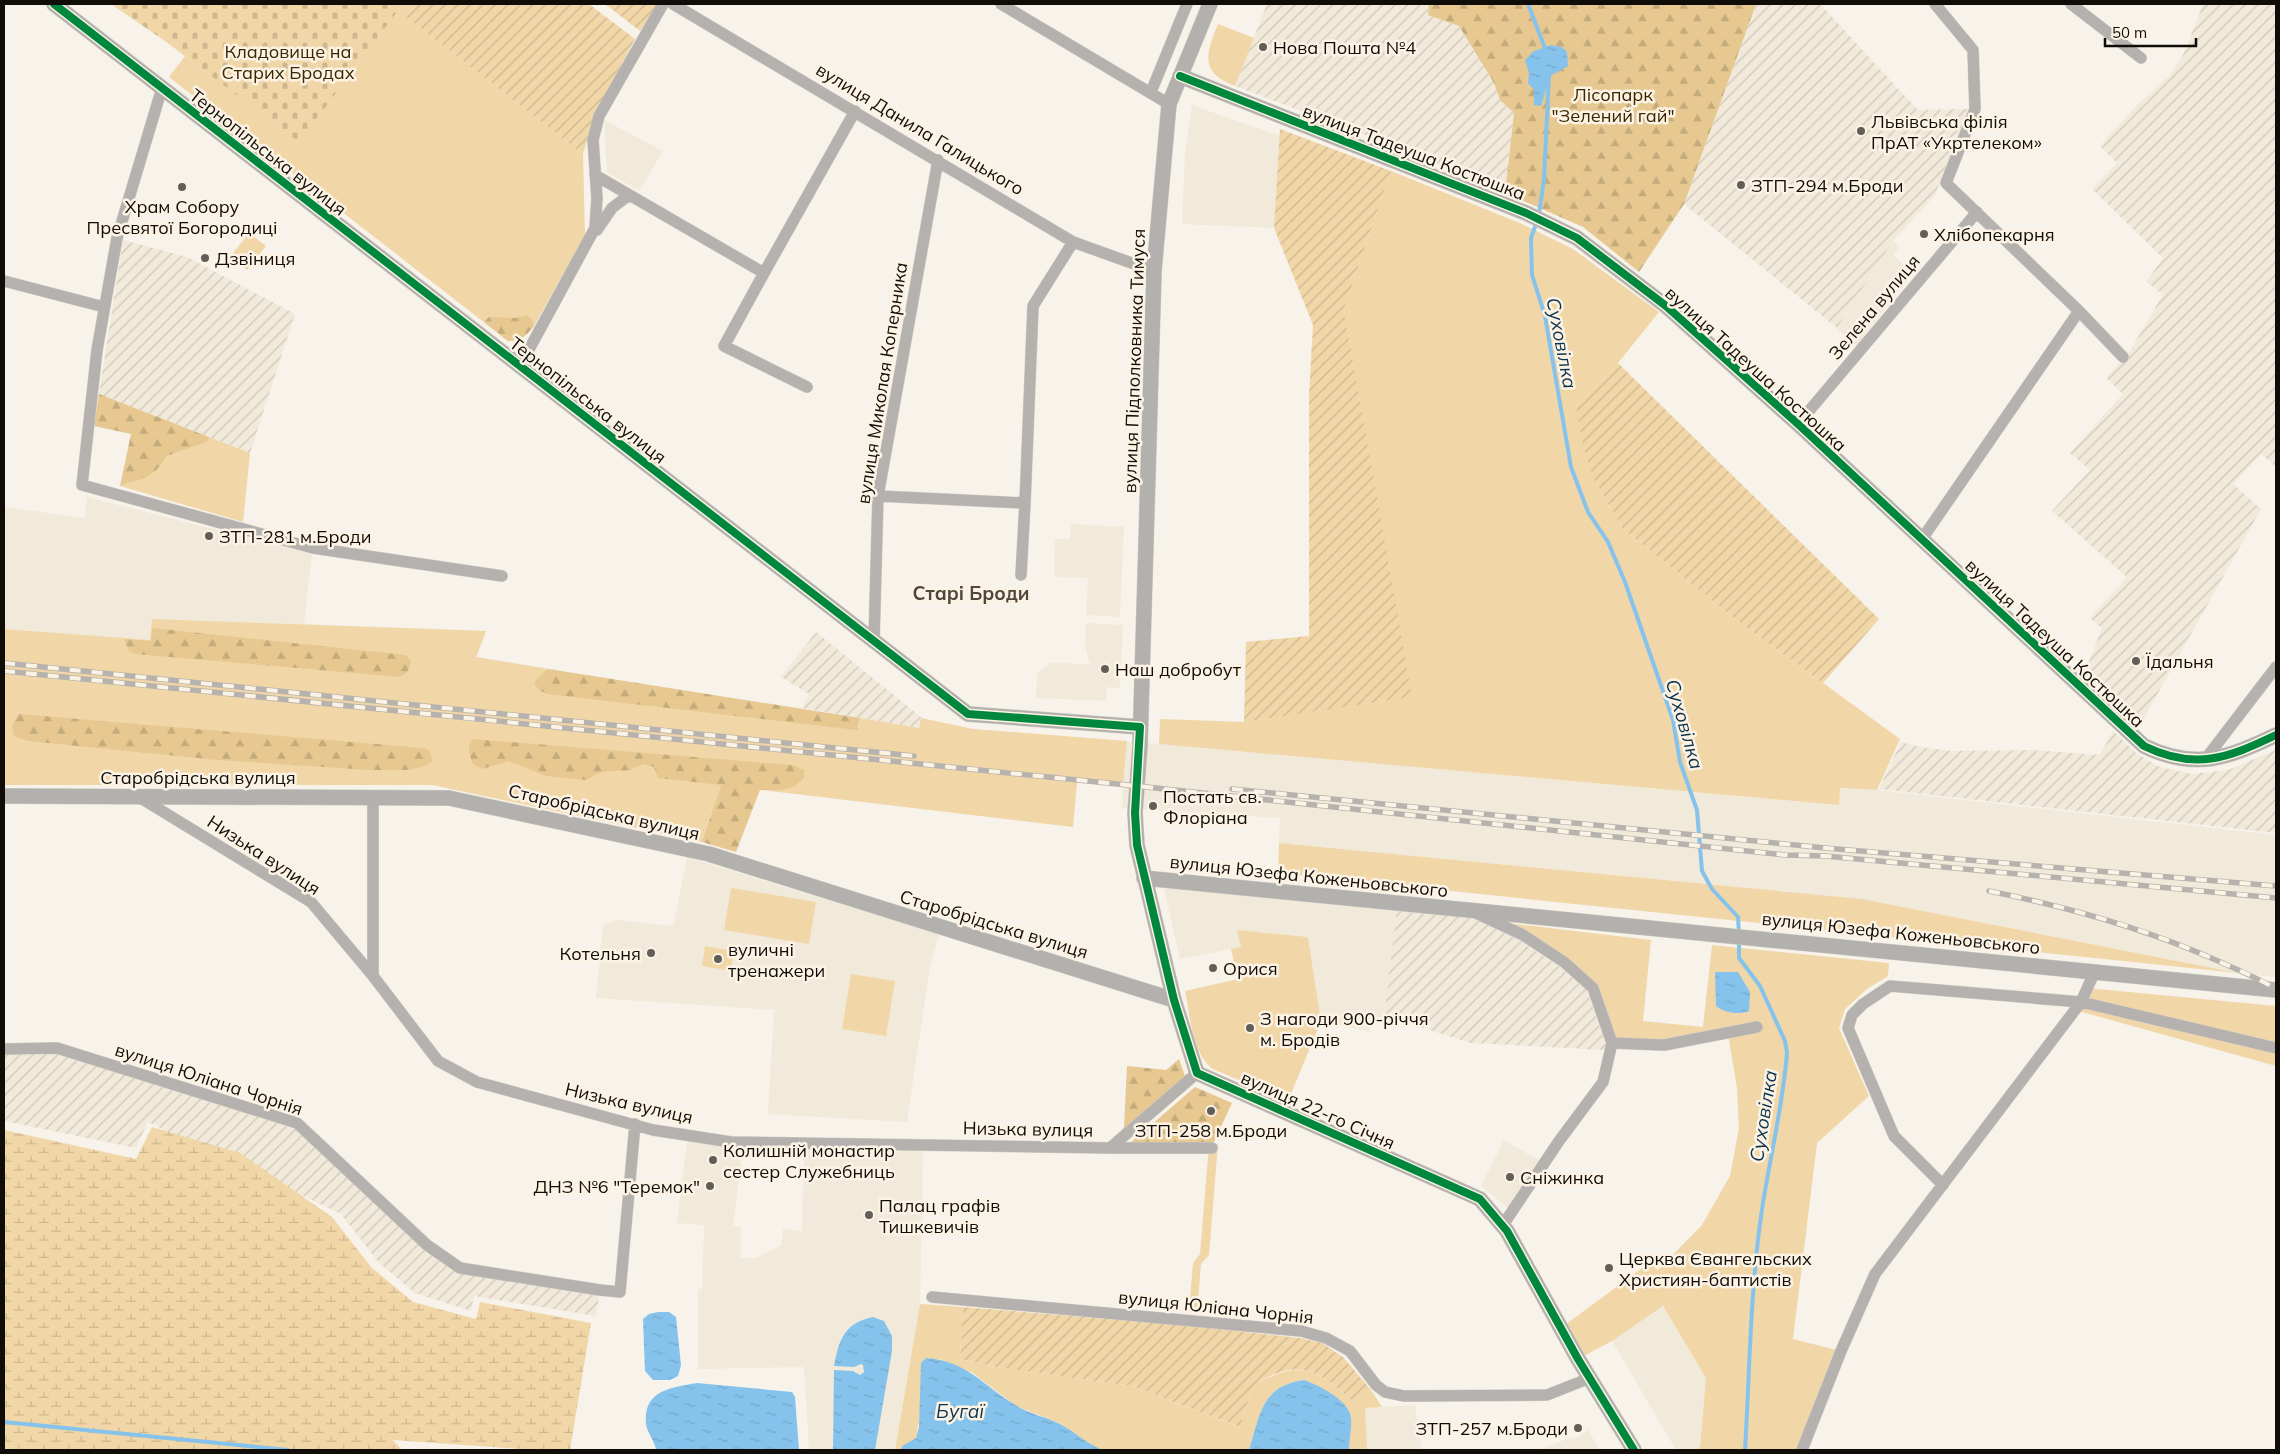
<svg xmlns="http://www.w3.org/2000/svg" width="2280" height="1454" font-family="Mulish,sans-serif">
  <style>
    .built { fill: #f1eada }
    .industrial { fill: url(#industrial-furrows) }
    .green { fill: #f1d6a8 }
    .forest { fill: url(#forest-firs) }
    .wetland { fill: url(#wetland-marsh) }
    .cemetery { fill: url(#cemetery-stones) }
    .garden { fill: url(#garden-furrows) }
    .water { fill: url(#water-ripples) }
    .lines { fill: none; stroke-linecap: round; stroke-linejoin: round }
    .stream { stroke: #86c3ec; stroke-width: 4 }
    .street-casing { stroke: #d1cdc7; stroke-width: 12 }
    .secondary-casing { stroke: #d1cdc7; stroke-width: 16 }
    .street { stroke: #b4b1ae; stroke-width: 11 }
    .secondary { stroke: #b3b1ad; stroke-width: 15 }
    .rail-casing { stroke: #b6b3ae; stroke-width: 5.5 }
    .rail { stroke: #fcf3e5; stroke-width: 4; stroke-dasharray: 11; stroke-linecap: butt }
    .cycleway-casing { stroke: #fcf3e5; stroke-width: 11 }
    .cycleway { stroke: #00873e; stroke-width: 8 }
    .poi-dot { fill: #615d57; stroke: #fcf3e5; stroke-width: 2 }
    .labels { text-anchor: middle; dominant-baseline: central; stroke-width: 5; stroke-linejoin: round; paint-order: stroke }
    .poi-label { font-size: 18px; fill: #100d08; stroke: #fcf3e5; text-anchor: start }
    .park-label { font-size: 18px; fill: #3a2700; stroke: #fcf3e5 }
    .street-label { font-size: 18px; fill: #100d08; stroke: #fcf3e5 }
    .water-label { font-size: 19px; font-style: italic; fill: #0c334c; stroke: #fcf3e5 }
    .neighbourhood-label { font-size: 19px; font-weight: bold; fill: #4e473b; stroke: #fcf3e5 }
  </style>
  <defs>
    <pattern id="industrial-furrows" width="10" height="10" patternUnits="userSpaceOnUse" patternTransform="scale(1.25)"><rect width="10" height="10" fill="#f1eada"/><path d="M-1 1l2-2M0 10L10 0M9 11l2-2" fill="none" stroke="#cec8ba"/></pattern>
    <pattern id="forest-firs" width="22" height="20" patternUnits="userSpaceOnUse" patternTransform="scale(1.25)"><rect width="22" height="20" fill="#e6c890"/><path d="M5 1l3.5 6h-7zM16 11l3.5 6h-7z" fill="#c4ab7b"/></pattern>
    <pattern id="wetland-marsh" width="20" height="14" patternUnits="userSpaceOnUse" patternTransform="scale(1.25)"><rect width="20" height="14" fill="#f1d6a8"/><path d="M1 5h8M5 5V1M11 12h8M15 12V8" fill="none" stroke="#ceb68f"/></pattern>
    <pattern id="cemetery-stones" width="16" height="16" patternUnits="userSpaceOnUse" patternTransform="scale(1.25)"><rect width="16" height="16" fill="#f1d6a8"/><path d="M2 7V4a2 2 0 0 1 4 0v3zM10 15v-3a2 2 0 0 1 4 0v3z" fill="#ceb68f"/></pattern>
    <pattern id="garden-furrows" width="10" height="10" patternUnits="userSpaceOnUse" patternTransform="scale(1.25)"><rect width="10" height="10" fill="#f1d6a8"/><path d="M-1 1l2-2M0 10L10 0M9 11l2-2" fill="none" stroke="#ceb68f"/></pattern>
    <pattern id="water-ripples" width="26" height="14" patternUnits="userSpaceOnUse" patternTransform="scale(1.25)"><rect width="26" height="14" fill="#86c3ec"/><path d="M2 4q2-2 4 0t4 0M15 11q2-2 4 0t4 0" fill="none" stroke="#73a6c9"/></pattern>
  </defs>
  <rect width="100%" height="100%" fill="#f7f2ea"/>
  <path class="built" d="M 1192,105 L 1280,136 L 1274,228 L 1182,224 L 1185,155 Z
    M 604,120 L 663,151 L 639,191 L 607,172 Z
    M 1893,241 L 1900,247 L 1893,255 L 1913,273 L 1857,345 L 1837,329 Z
    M 87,497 L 312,554 L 304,624 L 486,631 L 477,657 L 919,728 L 973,729 L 1159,744 L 1838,805 L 1840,788 L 1877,790 L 2276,835 L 2276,977 L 2238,973 L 1862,899 L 1279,843 L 1280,818 L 1122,808 L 1123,785 L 1077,782 L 1073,826 L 761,788 L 4,630 L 37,631 L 4,629 L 4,507 L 85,518 Z
    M 1071,524 L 1124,527 L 1120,617 L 1086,615 L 1088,578 L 1054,577 L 1055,539 L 1070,539 Z
    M 1086,623 L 1123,625 L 1120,688 L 1107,687 L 1106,701 L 1036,698 L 1037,673 L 1052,663 L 1090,664 L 1085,646 Z
    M 687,857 L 939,934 L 930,966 L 907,1122 L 768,1114 L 774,1010 L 596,998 L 603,926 L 616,920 L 673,926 Z
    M 1182,886 L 1397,908 L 1384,1016 L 1372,1019 L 1370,1032 L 1321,1021 L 1308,937 L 1238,930 L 1241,947 L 1180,959 L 1164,889 Z
    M 1504,1140 L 1540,1161 L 1509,1209 L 1481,1186 Z
    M 687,1141 L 743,1149 L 733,1226 L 741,1227 L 741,1258 L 756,1258 L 781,1245 L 783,1229 L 802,1231 L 804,1148 L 923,1150 L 920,1304 L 895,1450 L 809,1450 L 804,1367 L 698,1369 L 698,1289 L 702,1289 L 704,1225 L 677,1223 Z
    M 1663,1306 L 1706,1377 L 1700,1447 L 1695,1450 L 1676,1450 L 1612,1341 Z
    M 1415,1405 L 1422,1450 L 1367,1450 L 1365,1408 Z
    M 1588,1430 L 1600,1450 L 1538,1450 L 1572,1437 L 1574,1439 Z"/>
  <path class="industrial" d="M 1267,4 L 1429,4 L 1428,15 L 1459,26 L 1494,83 L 1500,100 L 1514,113 L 1505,193 L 1384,142 L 1235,86 Z
    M 1756,4 L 1824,4 L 1822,6 L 1918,110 L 1968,109 L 1935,195 L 1893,241 L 1837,328 L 1684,204 Z
    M 2203,4 L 2276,4 L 2276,467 L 2261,454 L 2233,484 L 2261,509 L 2139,727 L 2083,677 L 2102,628 L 2090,618 L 2127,577 L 2052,511 L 2090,470 L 2070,453 L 2123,394 L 2106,378 L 2130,351 L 2163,294 L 2146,282 L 2163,258 L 2092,189 L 2117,163 L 2100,146 L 2137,105 L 2170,75 L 2184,53 Z
    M 123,240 L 187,257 L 295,314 L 250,453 L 99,394 Z
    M 816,632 L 921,717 L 919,728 L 802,708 L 809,694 L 781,677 Z
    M 2113,731 L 2137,754 L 2160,767 L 2192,774 L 2228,770 L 2276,750 L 2276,833 L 1879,789 L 1901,742 L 1920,747 L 1953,751 L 2031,750 L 2100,755 Z
    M 1397,908 L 1465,914 L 1519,940 L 1560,967 L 1587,991 L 1606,1044 L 1605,1050 L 1471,1043 L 1384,1016 Z
    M 57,1048 L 297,1123 L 460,1268 L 600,1290 L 596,1316 L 474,1296 L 471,1311 L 415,1293 L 379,1263 L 341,1214 L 148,1122 L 136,1148 L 4,1121 L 4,1050 Z"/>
  <path class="green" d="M 403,4 L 416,4 L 406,17 L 583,154 L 585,236 L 534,326 C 526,336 521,340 508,341 L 169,77 L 185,56 L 299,141 Z
    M 1218,24 L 1254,38 L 1235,86 C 1199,72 1206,54 1218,24 Z
    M 1391,171 L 1522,224 L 1573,249 L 1659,312 L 1618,363 L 1576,405 L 1594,480 L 1623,529 L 1739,622 L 1900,739 L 1877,790 L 1840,788 L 1839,805 L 1159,744 L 1160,719 L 1244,722 L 1411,697 L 1344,309 Z
    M 249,233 L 266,246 L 247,270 L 230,257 Z
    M 209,437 L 250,453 L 243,522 L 120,486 C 140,479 156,475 167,456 L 207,442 Z
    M 152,619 L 486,631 L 476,657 L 548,669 L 539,676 L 858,728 L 860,718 L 919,728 L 921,718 L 973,729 L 1127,741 L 1123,785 L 1077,782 L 1073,827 L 721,785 L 702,842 L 432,785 L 4,785 L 4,629 L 150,640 Z
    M 1279,843 L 1862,899 L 2238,973 L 1278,873 Z
    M 731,888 L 816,902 L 809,944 L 724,930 Z
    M 1506,923 L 1651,940 L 1643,1021 L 1703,1027 L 1712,945 L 1889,963 L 1888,976 L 1867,989 L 1845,1009 L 1839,1028 L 1869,1096 L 1817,1143 L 1793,1339 L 1841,1351 L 1802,1450 L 1695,1450 L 1700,1447 L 1706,1378 L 1663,1306 L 1612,1341 L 1578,1359 L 1561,1328 L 1650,1262 L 1658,1270 L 1702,1225 L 1730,1176 L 1739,1128 L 1737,1088 L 1728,1034 L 1709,1038 L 1615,1043 L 1596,987 Z
    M 1237,930 L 1308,937 L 1321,1021 L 1288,1101 L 1213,1069 C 1192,1054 1190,1015 1185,991 L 1238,979 L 1231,949 L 1241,947 Z
    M 705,946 L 734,951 L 731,971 L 702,966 Z
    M 851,974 L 895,981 L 886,1036 L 842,1029 Z
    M 2087,988 L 2276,1006 L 2276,1066 L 2075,1010 Z
    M 1209,1144 L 1218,1144 L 1209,1255 L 1201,1264 L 1197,1313 L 1189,1312 L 1193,1263 L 1200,1254 Z
    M 920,1304 L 963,1307 L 960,1359 L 996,1367 L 1132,1386 L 1239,1427 C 1245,1415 1248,1398 1255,1387 C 1260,1380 1268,1378 1275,1375 C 1308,1360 1330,1381 1354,1402 L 1371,1390 L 1382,1407 L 1365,1408 L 1367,1450 L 1349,1450 C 1349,1439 1353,1422 1349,1411 C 1342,1397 1317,1388 1304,1380 C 1261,1386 1260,1415 1249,1450 L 1103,1450 L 1090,1445 L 1059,1423 L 1016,1406 L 973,1373 L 938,1359 L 920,1416 L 916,1438 L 902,1446 L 901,1450 L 895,1450 Z"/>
  <path class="forest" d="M 1429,4 L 1756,4 L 1684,204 L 1639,272 L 1583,227 L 1505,193 L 1514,113 L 1500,100 L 1494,83 L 1459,26 L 1428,15 Z
    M 527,315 L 532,319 L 534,326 C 526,336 521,340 508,341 L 484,322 L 489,317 L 516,318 Z
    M 99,394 L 209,437 L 207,442 L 167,456 C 154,478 143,478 120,486 L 131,434 L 94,426 Z
    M 152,628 L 406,655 L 411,661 C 410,669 408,673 400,677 L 135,654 L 129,651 L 124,639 L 151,641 Z
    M 548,669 L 860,718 L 857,730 L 547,694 L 539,690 L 534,683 L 539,676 Z
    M 19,714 L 423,748 L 429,750 L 433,761 L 422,767 L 408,770 L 369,770 L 217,760 L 28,741 L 14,736 L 12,725 Z
    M 473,739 L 793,765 L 804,770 L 804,777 C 791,793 779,790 760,790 L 736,852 L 702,842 L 721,785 L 658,778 L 654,767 L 643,764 L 630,770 L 601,772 L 586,780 L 546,776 L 509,761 L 482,769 L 473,764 C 469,754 466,748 473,739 Z
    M 1179,1059 L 1185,1076 L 1120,1132 L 1124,1127 L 1127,1066 L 1166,1070 Z
    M 1195,1087 L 1232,1103 L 1213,1144 L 1129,1144 Z"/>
  <path class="wetland" d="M 152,1127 L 240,1153 L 332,1217 L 371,1267 L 413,1302 L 476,1319 L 480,1302 L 591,1323 L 570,1450 L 535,1450 L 393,1440 L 402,1450 L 4,1450 L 4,1130 L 136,1159 Z"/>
  <path class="cemetery" d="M 111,4 L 110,4 L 403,4 L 299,142 L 165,41 Z"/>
  <path class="garden" d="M 416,4 L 589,4 L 635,39 L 594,117 L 583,154 L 406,17 Z
    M 605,4 L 658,4 L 640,31 Z
    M 1280,129 L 1391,171 L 1344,309 L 1412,697 L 1244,722 L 1246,642 L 1309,636 L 1309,396 L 1313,325 L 1274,228 Z
    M 1618,363 L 1879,619 L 1823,683 L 1739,622 L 1623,529 L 1594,480 L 1583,445 L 1576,405 Z
    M 963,1307 L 1192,1326 L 1300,1338 L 1322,1343 L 1343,1357 L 1371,1390 L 1354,1402 C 1330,1381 1308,1360 1275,1374 C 1268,1377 1260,1380 1255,1387 C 1248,1398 1244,1415 1240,1427 L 1132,1386 L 996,1367 L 960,1359 Z"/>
  <path class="water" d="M 1551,45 L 1562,47 L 1567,52 L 1568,66 L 1550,76 L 1541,106 L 1534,105 L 1534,90 L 1528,83 L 1529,73 L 1525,60 L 1534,51 Z
    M 1715,972 L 1738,972 L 1750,992 L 1749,1011 C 1739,1015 1724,1013 1716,1006 Z
    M 658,1312 L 669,1312 L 676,1317 L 681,1365 L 678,1376 L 670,1380 L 653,1380 L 645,1371 L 643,1319 L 649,1314 Z
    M 873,1317 L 884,1321 L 892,1336 L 892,1351 L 875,1450 L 833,1450 L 834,1370 L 853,1371 L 860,1375 L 864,1372 L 863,1365 L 861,1364 L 854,1367 L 834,1366 C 839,1340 844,1323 873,1317 Z
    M 926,1358 C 969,1361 984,1387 1017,1406 C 1030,1414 1046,1417 1060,1424 C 1075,1432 1087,1444 1103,1450 L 901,1450 L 902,1446 L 916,1438 L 919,1427 L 921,1363 Z
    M 1304,1380 C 1318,1385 1342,1397 1349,1411 C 1354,1421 1349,1439 1349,1450 L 1249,1450 C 1260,1415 1261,1386 1304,1380 Z
    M 697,1383 L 792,1392 L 795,1397 L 799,1450 L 656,1450 C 655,1441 647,1433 646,1424 C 643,1390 670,1388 697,1383 Z"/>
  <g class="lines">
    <path class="stream" d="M 1528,4 L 1546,51
      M 1539,214 L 1544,179 L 1549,75
      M 1537,221 L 1531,238 L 1532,275 L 1545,316 L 1571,467 L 1588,512 L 1608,542 L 1625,582 L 1673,720 L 1680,762 L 1697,810 L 1702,871 L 1712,889 L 1738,917 L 1739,934
      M 1739,941 L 1739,958 L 1760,986 L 1785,1041 L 1787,1053 C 1783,1104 1771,1153 1763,1203 C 1750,1285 1750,1368 1745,1450
      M 4,1422 L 288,1450"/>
    <g class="street-casing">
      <path id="street" d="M 673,4 L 1073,242 L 1154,271
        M 1001,4 L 1169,104
        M 1935,4 L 1973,50 L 1975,109 L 1946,183 L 2079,311 L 2123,357
        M 2071,4 L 2141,58
        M 162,88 L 117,238 L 97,350 L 82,485 L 313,548 L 502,576
        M 1151,92 L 1187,4
        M 595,175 L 764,273 L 724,346 L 807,387
        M 597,230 L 612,208 L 629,195
        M 764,273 L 855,111
        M 4,281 L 104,307
        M 520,366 L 595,228 L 597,198 L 593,140 L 599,116 L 663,4
        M 1798,424 L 1977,212
        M 878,496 L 1025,503 L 1021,575
        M 1025,503 L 1033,306 L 1073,242
        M 1922,539 L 2079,311
        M 874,642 L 878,496 L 938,160
        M 2204,761 L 2276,667
        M 373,796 L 373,976
        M 139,797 L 311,902 L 373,976 L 438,1061 L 477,1082 L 653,1130 L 731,1142 L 1110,1148 L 1197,1073
        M 1478,914 L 1523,935 L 1564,962 L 1593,988 L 1612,1043 L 1603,1082 L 1559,1141 L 1503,1225
        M 1612,1043 L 1664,1045 L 1757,1027
        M 4,1049 L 57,1048 L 297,1123 L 427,1245 L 460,1268 L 600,1290 L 620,1292 L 635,1124
        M 1110,1148 L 1212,1148
        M 1943,1185 L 1894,1136 L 1848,1028 L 1852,1015 L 1863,1004 L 1890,986 L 2081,1002 L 2276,1048
        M 932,1297 L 1301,1331 L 1326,1338 L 1350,1351 L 1376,1385 L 1385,1392 L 1404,1396 L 1547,1395 L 1590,1378
        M 1802,1450 L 1841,1351 L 1875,1274 L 2081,1002 L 2095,971"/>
    </g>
    <g class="secondary-casing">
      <path id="secondary" d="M 54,4 L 968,714 L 1140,727
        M 1210,4 L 1169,104 L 1154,271 L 1140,746 L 1135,813 L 1137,845 L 1174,1000 L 1197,1073 L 1480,1199 L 1507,1231 L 1578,1359 L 1634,1450
        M 1180,76 L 1526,213 L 1577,238 L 1666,306 L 1798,424 L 2144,746 C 2195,771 2228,758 2276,735
        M 4,796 L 449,798 L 709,854 L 1174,1000
        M 1144,878 L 2276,990"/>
    </g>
    <use href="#street" class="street"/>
    <use href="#secondary" class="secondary"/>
    <g class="rail-casing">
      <path id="rail" d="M 4,663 L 914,756
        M 4,671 L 1137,786 L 1785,855 L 1825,856 L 2276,898
        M 1232,789 L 1825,848 L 2276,886
        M 1989,891 C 2068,907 2144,928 2218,961 C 2238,970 2258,978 2276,989"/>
    </g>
    <use href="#rail" class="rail"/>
    <g class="cycleway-casing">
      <path id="cycleway" d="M 54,4 L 968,714 L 1140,727 L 1135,813 L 1137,845 L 1174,1000 L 1197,1073 L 1480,1199 L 1507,1231 L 1578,1359 L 1634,1450
        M 1180,76 L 1526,213 L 1577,238 L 1666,306 L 1798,424 L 2144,746 C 2195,771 2228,758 2276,735"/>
    </g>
    <use href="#cycleway" class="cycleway"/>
  </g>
  <g class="poi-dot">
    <circle cx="1263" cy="47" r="5"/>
    <circle cx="1861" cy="131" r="5"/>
    <circle cx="1741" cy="185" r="5"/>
    <circle cx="182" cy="187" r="5"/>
    <circle cx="1924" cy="234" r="5"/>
    <circle cx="205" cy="258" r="5"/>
    <circle cx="209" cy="536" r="5"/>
    <circle cx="2136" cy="661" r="5"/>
    <circle cx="1105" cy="669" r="5"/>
    <circle cx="1153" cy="806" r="5"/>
    <circle cx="651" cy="953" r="5"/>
    <circle cx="718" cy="959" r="5"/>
    <circle cx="1213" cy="968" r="5"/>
    <circle cx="1250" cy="1028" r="5"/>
    <circle cx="1211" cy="1111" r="5"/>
    <circle cx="713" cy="1160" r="5"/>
    <circle cx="1510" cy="1177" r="5"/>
    <circle cx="710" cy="1186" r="5"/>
    <circle cx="869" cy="1215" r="5"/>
    <circle cx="1609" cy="1268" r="5"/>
    <circle cx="1578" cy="1428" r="5"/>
  </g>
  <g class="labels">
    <g class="poi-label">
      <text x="1273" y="47">Нова Пошта №4</text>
      <text x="1871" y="121">Львівська філія<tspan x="1871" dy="21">ПрАТ «Укртелеком»</tspan></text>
      <text x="1751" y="185">ЗТП-294 м.Броди</text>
      <text x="182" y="206" text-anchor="middle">Храм Собору<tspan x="182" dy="21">Пресвятої Богородиці</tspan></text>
      <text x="1934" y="234">Хлібопекарня</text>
      <text x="215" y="258">Дзвіниця</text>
      <text x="219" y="536">ЗТП-281 м.Броди</text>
      <text x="2146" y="661">Їдальня</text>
      <text x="1115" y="669">Наш добробут</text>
      <text x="1163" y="796">Постать св.<tspan x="1163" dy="21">Флоріана</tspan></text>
      <text x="728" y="949">вуличні<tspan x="728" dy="21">тренажери</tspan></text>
      <text x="641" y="953" text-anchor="end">Котельня</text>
      <text x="1223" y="968">Орися</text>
      <text x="1260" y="1018">З нагоди 900-річчя<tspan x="1260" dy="21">м. Бродів</tspan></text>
      <text x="1211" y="1130" text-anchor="middle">ЗТП-258 м.Броди</text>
      <text x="723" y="1150">Колишній монастир<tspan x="723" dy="21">сестер Служебниць</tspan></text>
      <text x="1520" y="1177">Сніжинка</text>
      <text x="700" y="1186" text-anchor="end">ДНЗ №6 "Теремок"</text>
      <text x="879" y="1205">Палац графів<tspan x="879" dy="21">Тишкевичів</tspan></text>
      <text x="1619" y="1258">Церква Євангельских<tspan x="1619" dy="21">Християн-баптистів</tspan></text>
      <text x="1568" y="1428" text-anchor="end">ЗТП-257 м.Броди</text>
    </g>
    <g class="park-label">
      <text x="288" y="51">Кладовище на<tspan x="288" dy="21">Старих Бродах</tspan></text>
      <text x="1613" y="94">Лісопарк<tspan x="1613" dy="21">"Зелений гай"</tspan></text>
    </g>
    <g class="street-label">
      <text transform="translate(920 129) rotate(31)">вулиця Данила Галицького</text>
      <text transform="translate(268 152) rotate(38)">Тернопільська вулиця</text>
      <text transform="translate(1414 152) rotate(21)">вулиця Тадеуша Костюшка</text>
      <text transform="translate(1874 307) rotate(-50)">Зелена вулиця</text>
      <text transform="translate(1134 361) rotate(-88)">вулиця Підполковника Тимуся</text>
      <text transform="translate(1756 369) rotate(42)">вулиця Тадеуша Костюшка</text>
      <text transform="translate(882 383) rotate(-81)">вулиця Миколая Коперника</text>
      <text transform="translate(588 400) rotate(38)">Тернопільська вулиця</text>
      <text transform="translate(2055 643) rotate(43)">вулиця Тадеуша Костюшка</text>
      <text x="198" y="777">Старобрідська вулиця</text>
      <text transform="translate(604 812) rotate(13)">Старобрідська вулиця</text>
      <text transform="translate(264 855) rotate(33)">Низька вулиця</text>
      <text transform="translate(1309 876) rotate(6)">вулиця Юзефа Коженьовського</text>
      <text transform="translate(994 924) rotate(17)">Старобрідська вулиця</text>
      <text transform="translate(1901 933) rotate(6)">вулиця Юзефа Коженьовського</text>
      <text transform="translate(209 1079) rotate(18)">вулиця Юліана Чорнія</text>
      <text transform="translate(629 1103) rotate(13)">Низька вулиця</text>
      <text transform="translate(1318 1110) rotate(24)">вулиця 22-го Січня</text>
      <text transform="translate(1028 1129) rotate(1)">Низька вулиця</text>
      <text transform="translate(1216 1307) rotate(6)">вулиця Юліана Чорнія</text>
    </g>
    <g class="water-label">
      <text transform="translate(1562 343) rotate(79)">Суховілка</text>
      <text transform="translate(1685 724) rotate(74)">Суховілка</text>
      <text transform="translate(1763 1116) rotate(-81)">Суховілка</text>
      <text x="960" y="1411">Бугаї</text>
    </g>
    <g class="neighbourhood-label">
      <text x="971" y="593">Старі Броди</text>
    </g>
  </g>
  <rect width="2280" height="1454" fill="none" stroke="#100d08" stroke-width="10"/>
  <path d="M2105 38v8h91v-8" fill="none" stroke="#100d08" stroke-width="2.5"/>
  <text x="2112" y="38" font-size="15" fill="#100d08" stroke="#fcf3e5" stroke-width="4" paint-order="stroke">50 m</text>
</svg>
